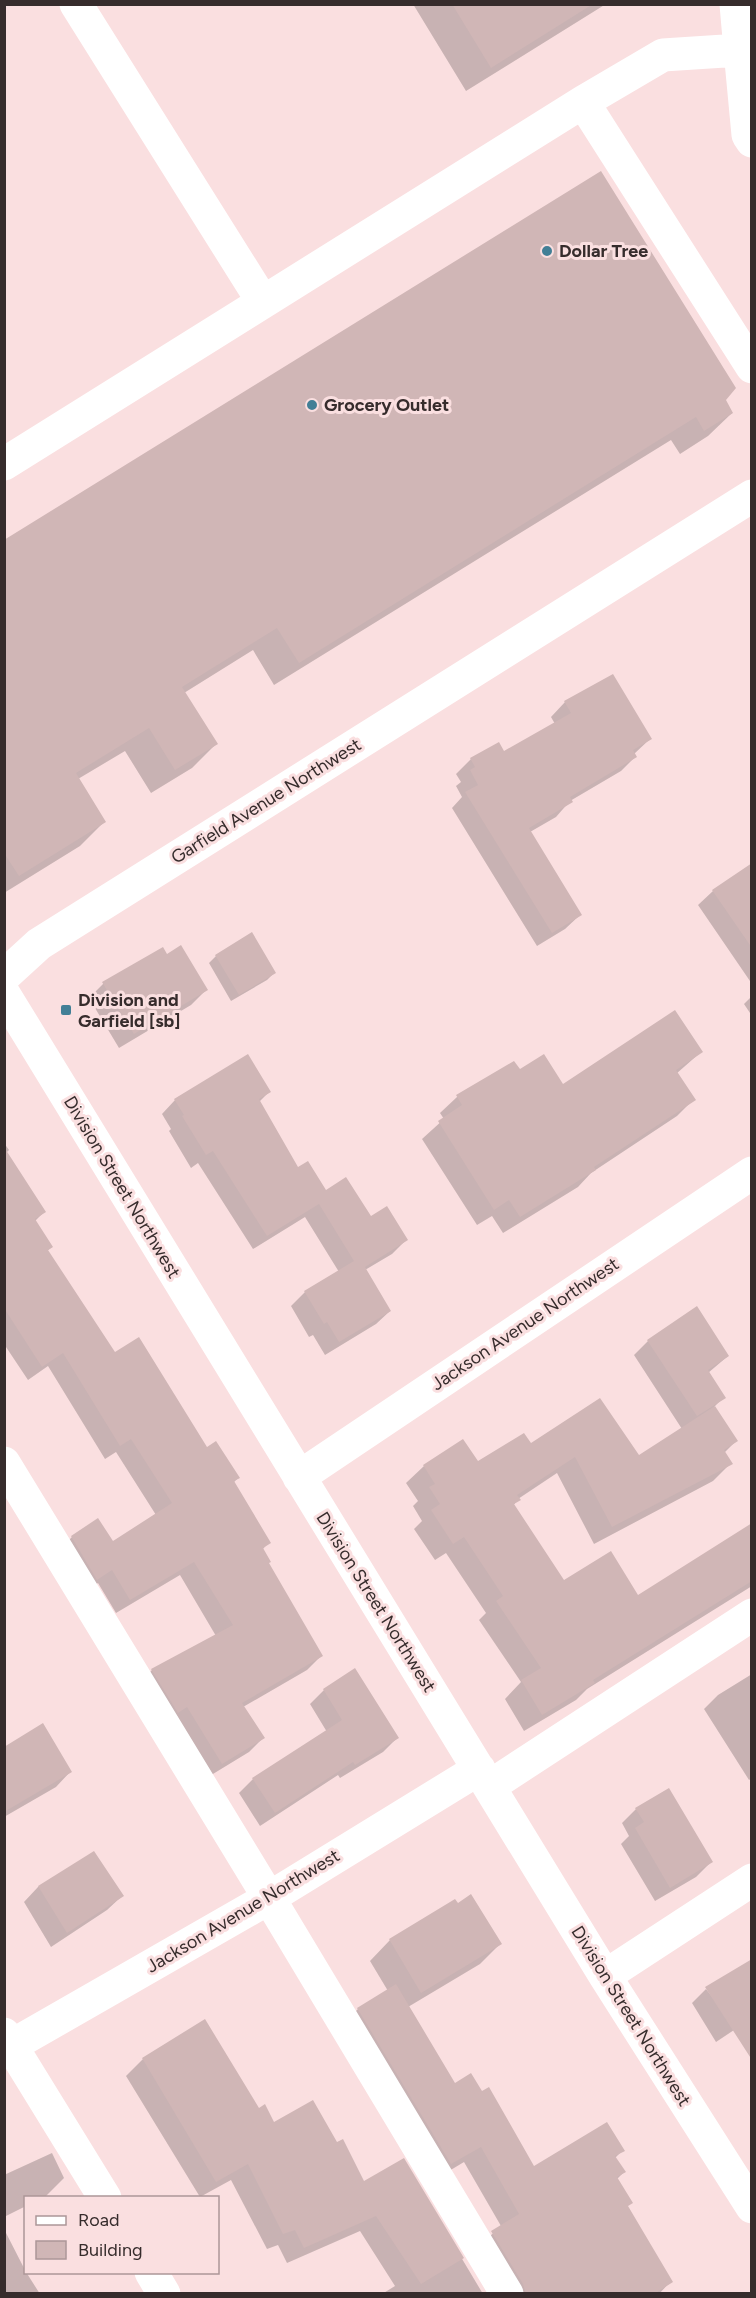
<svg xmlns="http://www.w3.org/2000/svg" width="756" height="2298" font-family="Figtree,sans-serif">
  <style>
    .shadow { fill: #0003 }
    .building { fill: #d0b6b6 }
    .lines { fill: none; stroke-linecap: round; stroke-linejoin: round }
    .minor { stroke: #fff; stroke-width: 33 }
    .poi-dot { fill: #427f96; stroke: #fadfe0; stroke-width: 2 }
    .labels { text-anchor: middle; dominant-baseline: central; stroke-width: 6; stroke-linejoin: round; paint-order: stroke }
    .poi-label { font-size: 18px; font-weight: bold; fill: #362c2c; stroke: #fadfe0; text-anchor: start }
    .street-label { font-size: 18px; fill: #362c2c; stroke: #fadfe0 }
  </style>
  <rect width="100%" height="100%" fill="#fadfe0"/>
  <path class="shadow" d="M 413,4 L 606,4 L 466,91 Z
    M 724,400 L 732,413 L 708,436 L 680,454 L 671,440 L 274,685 L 253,650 L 184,693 L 216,744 L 192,768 L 151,793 L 125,751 L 78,779 L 104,822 L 80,846 L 4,893 L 4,542 Z
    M 565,702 L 650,739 L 634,754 L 635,757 L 621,771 L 570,801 L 556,817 L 530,832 L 580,915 L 565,929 L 537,946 L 452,808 L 462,797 L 456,786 L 461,782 L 456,774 L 471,759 L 503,753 L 555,724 L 551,717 Z
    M 752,865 L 752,984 L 698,905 L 713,891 Z
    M 166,956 L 206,990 L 191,1005 L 119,1048 L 89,998 L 103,984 Z
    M 216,956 L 274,973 L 267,980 L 231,1001 L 209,963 Z
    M 752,996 L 752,1016 L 744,1004 Z
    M 701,1052 L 676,1074 L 694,1099 L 677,1116 L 591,1173 L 578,1187 L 503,1233 L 492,1216 L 477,1225 L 422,1139 L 444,1119 L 440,1113 L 457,1097 L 514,1063 L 519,1071 L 562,1086 Z
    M 269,1092 L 259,1102 L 297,1169 L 326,1192 L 406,1240 L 392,1254 L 365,1270 L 390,1311 L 376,1324 L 325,1355 L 313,1335 L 309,1337 L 291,1306 L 305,1292 L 339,1272 L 305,1217 L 253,1249 L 198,1163 L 191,1168 L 169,1131 L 171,1129 L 162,1114 L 175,1100 Z
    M 4,1143 L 9,1150 L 6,1153 L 44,1212 L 35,1221 L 52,1247 L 47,1251 L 114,1354 L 206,1449 L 238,1478 L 233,1483 L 269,1542 L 262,1550 L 267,1563 L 321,1656 L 307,1670 L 243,1707 L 263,1738 L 249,1752 L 208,1777 L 138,1684 L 152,1670 L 216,1636 L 180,1575 L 116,1613 L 98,1583 L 83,1593 L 57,1552 L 72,1537 L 97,1520 L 113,1543 L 156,1515 L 116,1452 L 105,1459 L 48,1366 L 28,1380 L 4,1344 Z
    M 648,1341 L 728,1356 L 708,1373 L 724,1397 L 714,1407 L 736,1441 L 724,1453 L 731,1463 L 713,1481 L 594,1544 L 557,1473 L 518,1499 L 513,1506 L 564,1582 L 638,1597 L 752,1525 L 752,1586 L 587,1689 L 576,1700 L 524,1731 L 505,1699 L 521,1682 L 479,1620 L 486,1613 L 446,1553 L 435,1560 L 414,1529 L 422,1521 L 413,1506 L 418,1501 L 406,1483 L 424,1466 L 477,1463 L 530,1445 L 638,1457 L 682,1429 L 634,1355 Z
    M 752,1674 L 752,1778 L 749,1780 L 704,1709 L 718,1695 Z
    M 324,1690 L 397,1738 L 383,1752 L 340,1778 L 338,1775 L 260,1826 L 239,1793 L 253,1779 L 327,1732 L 310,1704 Z
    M 4,1748 L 70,1772 L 56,1787 L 4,1817 Z
    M 636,1809 L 711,1862 L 696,1877 L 655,1901 L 621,1844 L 629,1836 L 622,1823 Z
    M 94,1853 L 122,1896 L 107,1910 L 51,1947 L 24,1902 L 38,1887 Z
    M 390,1940 L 500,1944 L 480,1964 L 408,2007 L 455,2085 L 533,2168 L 623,2150 L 615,2158 L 624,2172 L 617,2179 L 627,2207 L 671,2281 L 659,2294 L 503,2294 L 476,2249 L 501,2226 L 464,2162 L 434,2180 L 342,2025 L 358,2009 L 388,1991 L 370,1961 Z
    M 706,1989 L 737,2028 L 716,2042 L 692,2003 Z
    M 205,2021 L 258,2110 L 274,2124 L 337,2144 L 364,2183 L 403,2160 L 483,2294 L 382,2294 L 395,2286 L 360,2231 L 287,2263 L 278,2245 L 267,2249 L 231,2180 L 200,2197 L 126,2076 L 143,2059 Z
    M 52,2153 L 64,2178 L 45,2197 L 26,2198 L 26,2206 L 4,2217 L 4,2175 Z
    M 4,2229 L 26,2272 L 40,2294 L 4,2294 Z"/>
  <path class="building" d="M 452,4 L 593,4 L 491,68 Z
    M 601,171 L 736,388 L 726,400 L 733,413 L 704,431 L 696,417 L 299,663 L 277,628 L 182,687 L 218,744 L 175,770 L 149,728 L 76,773 L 106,822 L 19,876 L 4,853 L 4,540 Z
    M 613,674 L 652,739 L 633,750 L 637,757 L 570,797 L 573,802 L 529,828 L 582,915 L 552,933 L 465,792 L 478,785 L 470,770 L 475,767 L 470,758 L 499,742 L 504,751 L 571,713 L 564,701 Z
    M 752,863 L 752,948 L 712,890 Z
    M 252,932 L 276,973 L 239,995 L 215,955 Z
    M 181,945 L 208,990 L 134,1034 L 102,982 L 163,947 L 167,954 Z
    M 675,1010 L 703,1052 L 676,1070 L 696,1100 L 594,1167 L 596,1170 L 520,1217 L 509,1200 L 494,1210 L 438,1121 L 462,1105 L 456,1095 L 514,1061 L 520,1069 L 544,1054 L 563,1084 Z
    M 248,1054 L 271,1092 L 259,1099 L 298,1167 L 308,1161 L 326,1190 L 346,1177 L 371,1216 L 387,1206 L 408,1240 L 365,1267 L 391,1311 L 339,1342 L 327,1322 L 324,1324 L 304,1291 L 354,1261 L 319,1204 L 267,1236 L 213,1151 L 206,1155 L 182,1116 L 184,1115 L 174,1099 Z
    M 4,1147 L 46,1212 L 35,1219 L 53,1247 L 48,1250 L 115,1352 L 139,1337 L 207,1447 L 216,1441 L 240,1478 L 234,1481 L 271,1543 L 263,1548 L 271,1562 L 269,1563 L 323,1656 L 242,1703 L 265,1738 L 222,1764 L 187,1707 L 178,1713 L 151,1669 L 233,1625 L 194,1562 L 130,1600 L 112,1570 L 97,1580 L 71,1536 L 98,1518 L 113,1541 L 172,1503 L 131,1439 L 120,1446 L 63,1353 L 42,1367 L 4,1308 Z
    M 697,1306 L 729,1356 L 708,1370 L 726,1398 L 697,1416 L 647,1340 Z
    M 600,1398 L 639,1455 L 715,1406 L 738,1441 L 724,1450 L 733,1464 L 612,1527 L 575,1457 L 517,1495 L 521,1500 L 514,1504 L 564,1580 L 611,1551 L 638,1595 L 752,1523 L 752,1581 L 593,1680 L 595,1683 L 542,1715 L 521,1680 L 541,1668 L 496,1601 L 503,1596 L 464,1537 L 453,1544 L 431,1510 L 440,1504 L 429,1487 L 435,1484 L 423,1465 L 463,1439 L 478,1461 L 524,1433 L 531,1443 Z
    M 355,1668 L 399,1738 L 355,1765 L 353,1762 L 275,1813 L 252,1778 L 342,1720 L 323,1689 Z
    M 43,1723 L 72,1772 L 4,1812 L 4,1747 Z
    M 669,1788 L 713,1862 L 670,1888 L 635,1828 L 644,1822 L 635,1808 Z
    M 94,1851 L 124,1896 L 67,1933 L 38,1886 Z
    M 471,1894 L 502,1944 L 421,1993 L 389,1939 L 455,1899 L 458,1903 Z
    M 752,1959 L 752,2060 L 705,1987 Z
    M 396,1984 L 455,2083 L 471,2073 L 482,2091 L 489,2087 L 534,2166 L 607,2122 L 625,2151 L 615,2156 L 626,2172 L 617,2177 L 633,2203 L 628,2206 L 673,2282 L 654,2294 L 526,2294 L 523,2284 L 491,2231 L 519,2214 L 481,2147 L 451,2164 L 357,2008 Z
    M 205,2019 L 259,2108 L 265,2104 L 274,2122 L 313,2100 L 337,2142 L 343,2139 L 364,2181 L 404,2158 L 464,2258 L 421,2284 L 376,2216 L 304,2248 L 295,2230 L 283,2234 L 248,2164 L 216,2182 L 142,2058 Z"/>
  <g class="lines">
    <path class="minor" d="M 76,4 L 263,302
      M 736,4 L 740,50 L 752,49
      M 752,141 L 748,135 L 740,50 L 663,55 L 583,102 L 752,367
      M 4,464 L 583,102
      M 4,976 L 39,944 L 752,496
      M 4,994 L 605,1976 L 752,2207
      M 4,1463 L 269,1898 L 507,2294
      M 299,1477 L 752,1173
      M 490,1786 L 752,1615
      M 605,1976 L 752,1880
      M 4,2034 L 105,2198
      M 4,2050 L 269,1898 L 479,1769
      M 151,2272 L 164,2294"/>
  </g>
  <g class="poi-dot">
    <circle cx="547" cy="251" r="6"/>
    <circle cx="312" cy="405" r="6"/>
    <rect x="60" y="1004" width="12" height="12" rx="3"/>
  </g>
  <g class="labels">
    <g class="poi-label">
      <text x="559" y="251">Dollar Tree</text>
      <text x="324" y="405">Grocery Outlet</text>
      <text x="78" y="1000">Division and<tspan x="78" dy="21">Garfield [sb]</tspan></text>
    </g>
    <g class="street-label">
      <text transform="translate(266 801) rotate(-32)">Garfield Avenue Northwest</text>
      <text transform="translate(122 1187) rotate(59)">Division Street Northwest</text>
      <text transform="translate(525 1324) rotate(-34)">Jackson Avenue Northwest</text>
      <text transform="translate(376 1602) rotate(58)">Division Street Northwest</text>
      <text transform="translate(243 1911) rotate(-31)">Jackson Avenue Northwest</text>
      <text transform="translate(631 2016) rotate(58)">Division Street Northwest</text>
    </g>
  </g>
  <rect width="756" height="2298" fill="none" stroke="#362c2c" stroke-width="12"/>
  <rect x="24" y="2196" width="195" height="78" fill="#fadfe0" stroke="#ac9798" stroke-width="1.5"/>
  <rect x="36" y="2216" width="30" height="9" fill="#ffffff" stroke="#ac9798" stroke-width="1.5"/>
  <text x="78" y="2226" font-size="18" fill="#362c2c">Road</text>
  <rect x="36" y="2241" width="30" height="18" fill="#d0b6b6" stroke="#ac9798" stroke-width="1.5"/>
  <text x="78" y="2256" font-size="18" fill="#362c2c">Building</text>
</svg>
